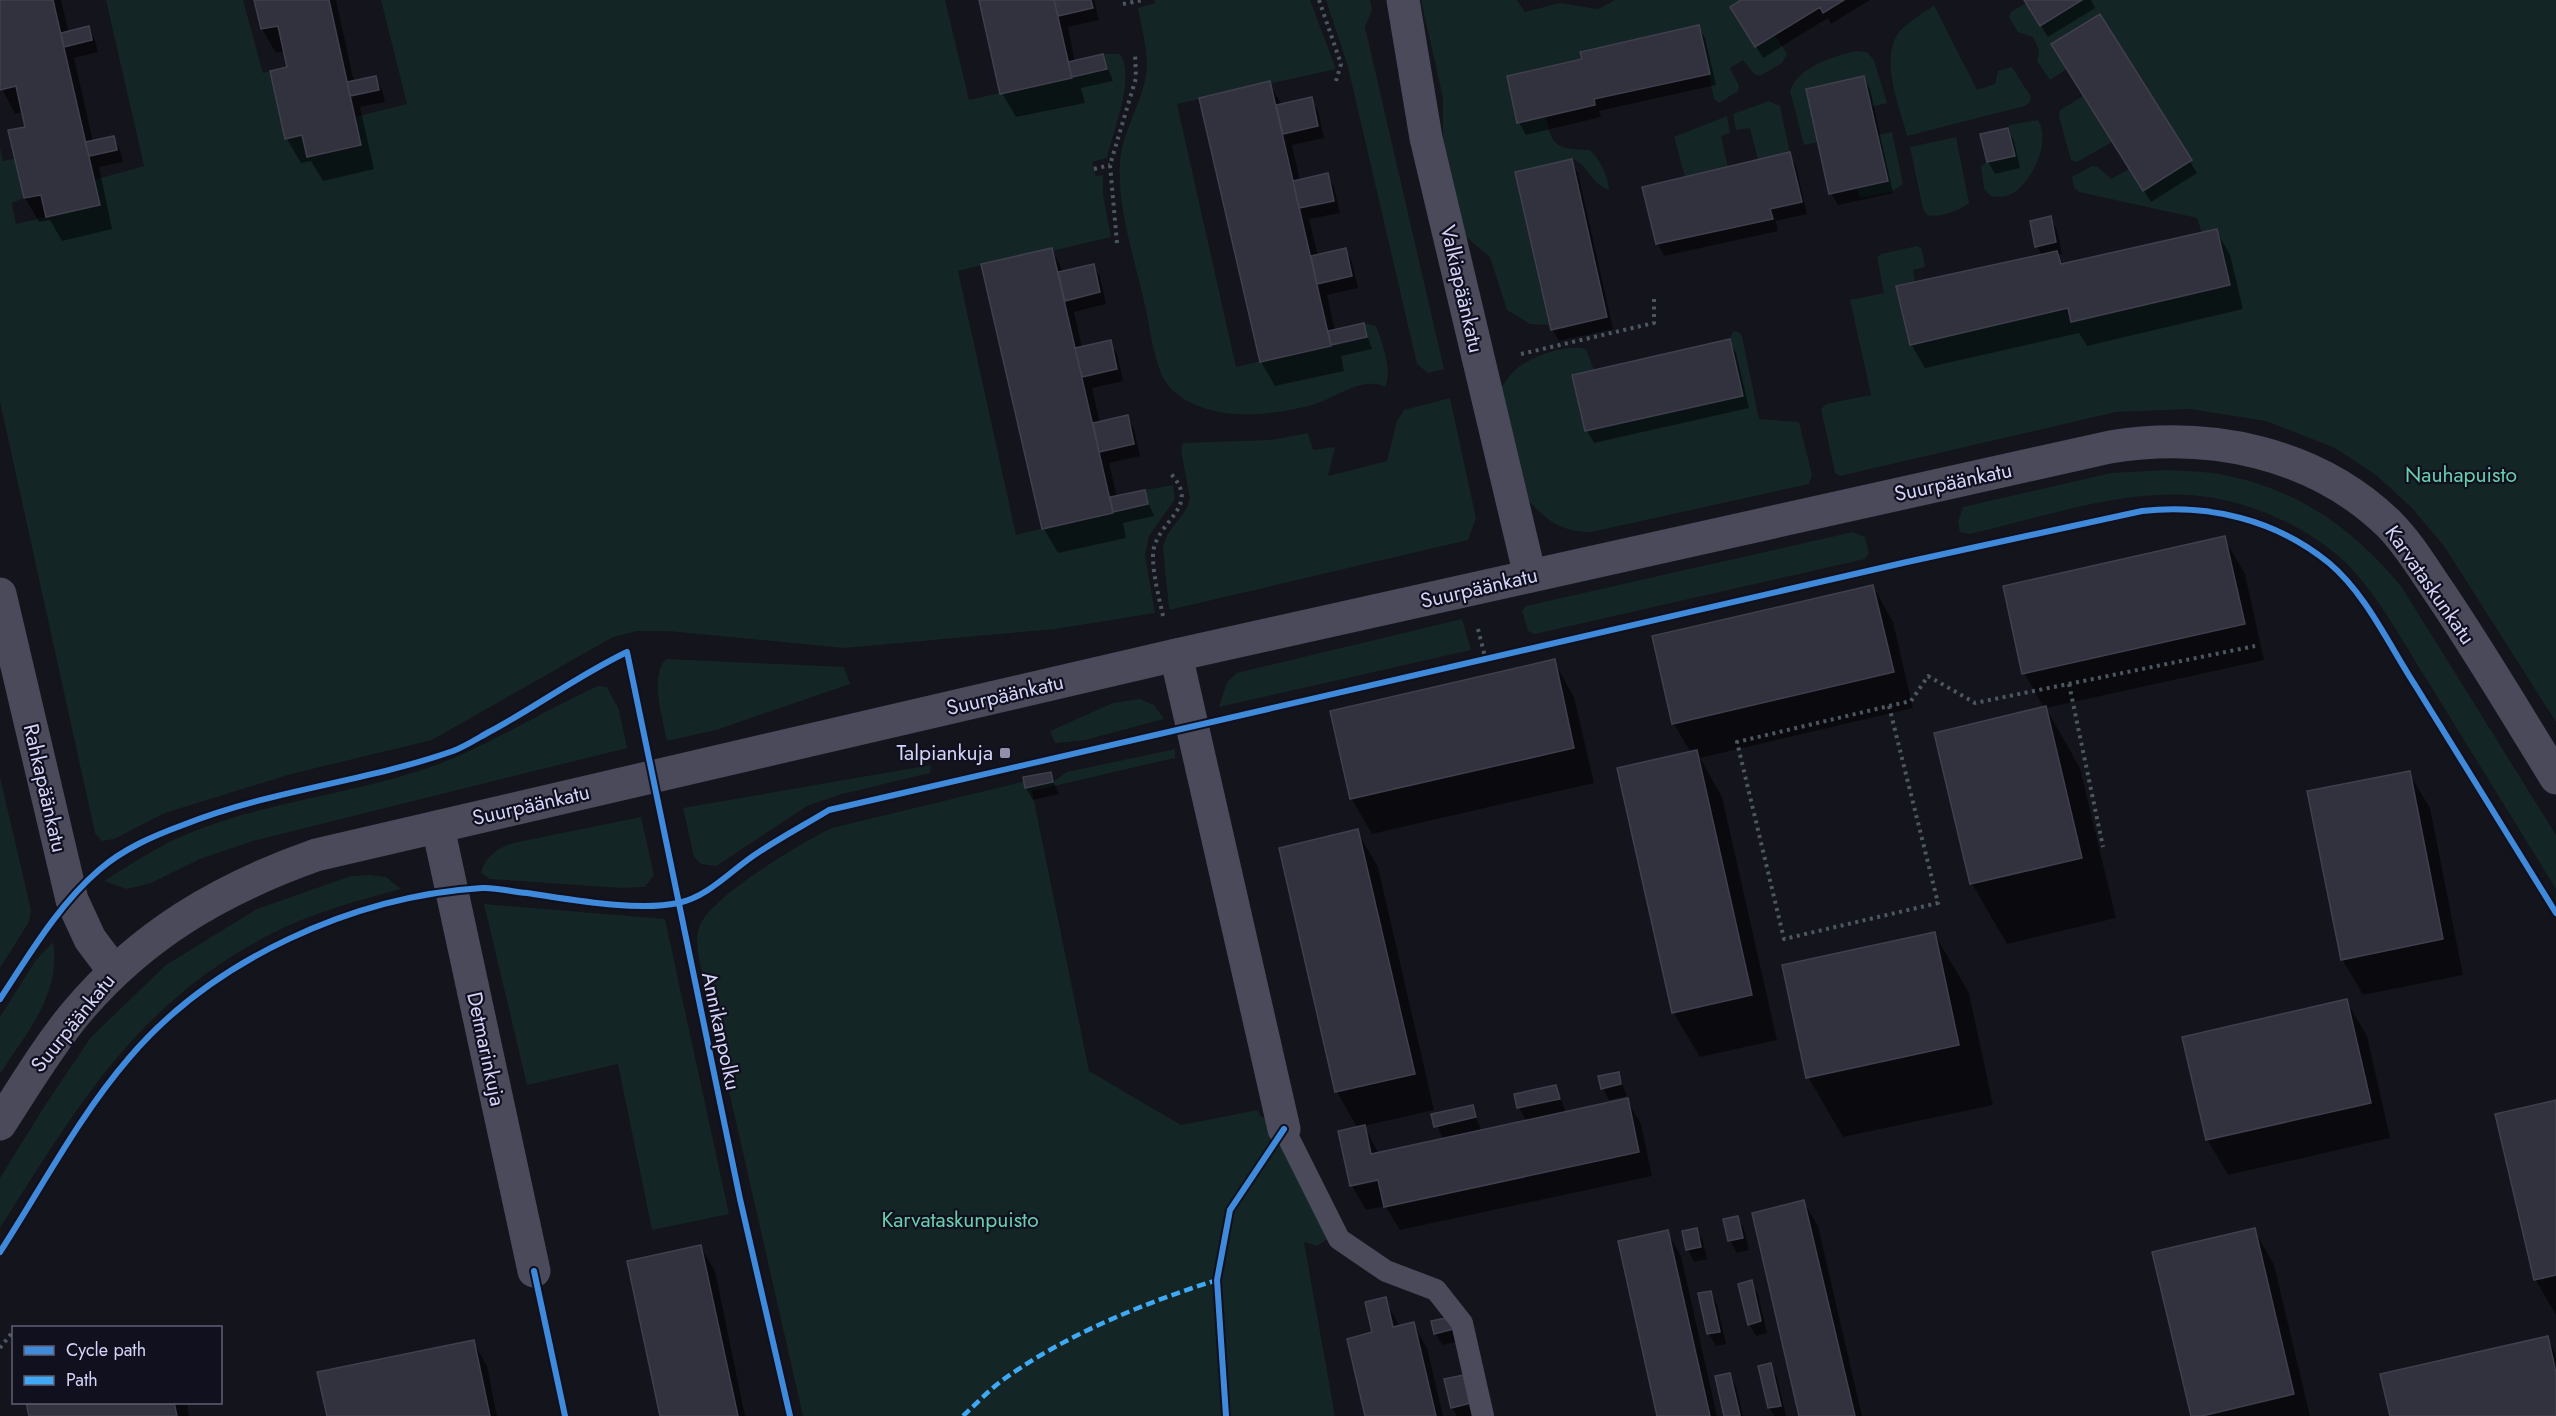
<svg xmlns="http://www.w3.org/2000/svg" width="2556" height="1416" font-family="Jost,sans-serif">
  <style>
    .green { fill: #142525 }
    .shadow { fill: #0007 }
    .building { fill: #32313e; stroke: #403f4e; stroke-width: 1.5 }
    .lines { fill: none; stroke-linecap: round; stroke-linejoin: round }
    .path { stroke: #4c5861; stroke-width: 4; stroke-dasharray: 3 4.5; stroke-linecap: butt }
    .service { stroke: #4a4a5b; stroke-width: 22 }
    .minor { stroke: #4a4a5b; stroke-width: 33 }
    .tertiary { stroke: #4a4a5b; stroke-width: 33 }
    .quiet { stroke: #3fa9f5; stroke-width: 4.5; stroke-dasharray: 9 4.5; stroke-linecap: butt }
    .cycleway-casing { stroke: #11101f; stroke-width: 10 }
    .cycleway { stroke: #408adc; stroke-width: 6 }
    .poi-dot { fill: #9191ac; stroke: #11101f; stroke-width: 2 }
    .labels { text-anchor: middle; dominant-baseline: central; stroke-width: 4.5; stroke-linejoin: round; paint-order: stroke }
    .street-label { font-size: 21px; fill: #d5d4f9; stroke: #11101f }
    .park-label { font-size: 21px; fill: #6acfad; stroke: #11101f }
    .poi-label { font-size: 21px; fill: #d5d4f9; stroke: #11101f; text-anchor: end }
  </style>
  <rect width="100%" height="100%" fill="#14141c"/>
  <path class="green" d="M 106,0 L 243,0 L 263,73 L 270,71 L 285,139 L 302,135 L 308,157 L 361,145 L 355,117 L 407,104 L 381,0 L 945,0 L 969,100 L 1106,69 L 1103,54 L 1120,54 C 1136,75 1113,133 1107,158 L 1092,162 L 1096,176 L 1103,175 L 1103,195 L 1111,237 L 1052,251 L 1051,248 L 958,271 L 1016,535 L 1148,503 L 1145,490 L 1173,485 L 1175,499 L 1149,536 L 1145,555 L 1155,613 L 1055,629 L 845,648 L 667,631 L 637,631 L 613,637 L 432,740 L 291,774 L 165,813 L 114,839 L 102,841 L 95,833 L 0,402 L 0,148 L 3,161 L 17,158 L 24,198 L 12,203 L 16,224 L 99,205 L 94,180 L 144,166 Z
    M 1155,0 L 1310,0 L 1336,69 L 1177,104 L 1236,367 L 1366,336 L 1364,323 L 1376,326 C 1382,342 1393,370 1385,387 C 1361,375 1334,400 1309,406 C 1280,413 1244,418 1214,411 C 1195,406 1176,398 1165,381 C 1155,364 1150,330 1146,310 C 1136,263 1117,211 1120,162 C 1122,133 1139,108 1145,80 C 1150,56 1142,31 1138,8 L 1155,3 Z
    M 1326,0 L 1370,0 L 1372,10 L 1365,27 L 1444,369 L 1428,373 L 1417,364 L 1347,63 Z
    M 1421,0 L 1517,0 L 1525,12 L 1560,3 L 1598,9 L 1615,0 L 1741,0 L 1730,7 L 1755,47 L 1775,35 L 1787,54 L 1782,63 L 1760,76 L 1754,74 L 1743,60 L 1730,68 L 1739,86 L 1738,91 L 1719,103 L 1714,99 L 1699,25 L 1580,51 L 1582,59 L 1507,76 L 1517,123 L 1546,117 C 1551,149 1561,149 1590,150 C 1600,160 1608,175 1609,190 C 1591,184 1588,164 1572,159 L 1515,172 L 1549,325 L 1530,324 L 1507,310 L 1490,257 L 1466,237 L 1443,144 L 1443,98 Z
    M 2082,0 L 2556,0 L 2556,722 L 2444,546 L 2412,508 L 2376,475 L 2335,448 L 2266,421 L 2190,409 L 2116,412 L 1840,476 L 1835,473 L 1821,409 L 1826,404 L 1871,395 L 1850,300 L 1884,293 L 1877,257 L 1881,254 L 1917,246 L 1922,249 L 1925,267 L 1913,270 L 1915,282 L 1896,286 L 1910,344 L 2068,308 L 2072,322 L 2230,285 L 2217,229 L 2202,233 L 2197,218 L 2079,192 L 2074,188 L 2072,177 L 2092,166 L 2098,167 L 2111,179 L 2129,169 L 2143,190 L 2192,160 L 2101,14 L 2051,44 L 2067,69 L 2050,80 L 2037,61 L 2039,50 L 2033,37 L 2018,32 L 2009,17 L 2011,12 L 2026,3 L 2041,26 Z
    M 1934,5 L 1977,90 L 1995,84 L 1998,71 L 2012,67 L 2031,97 L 2030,102 L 2025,106 L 1907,136 C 1900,107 1878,58 1900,31 C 1909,21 1924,13 1934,5 Z
    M 1856,51 L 1867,52 L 1874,60 L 1887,103 L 1871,107 L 1864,76 L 1806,89 L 1818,142 L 1804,145 L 1790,91 C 1798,67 1834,56 1856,51 Z
    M 2083,96 L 2112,142 L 2077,162 L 2071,160 L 2059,117 L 2060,110 Z
    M 1769,101 L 1780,106 L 1790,152 L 1758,160 L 1750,128 L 1736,130 L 1733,114 Z
    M 1727,116 L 1730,133 L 1721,136 L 1728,167 L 1685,177 L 1674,137 Z
    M 2038,120 C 2052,142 2031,187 2007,196 C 2003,197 1997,196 1992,197 L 1984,189 L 1981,166 L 1987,162 L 2014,156 L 2009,125 Z
    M 1892,132 L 1903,184 L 1891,192 L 1860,198 L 1857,188 L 1888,181 L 1878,135 Z
    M 1956,137 L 1969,203 C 1960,211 1938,218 1927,215 L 1923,209 L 1910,147 Z
    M 1733,331 L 1739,332 L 1742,336 L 1759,419 L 1799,422 L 1812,475 L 1809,484 L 1591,532 C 1560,532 1544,519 1525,496 L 1500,389 C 1505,383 1509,376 1515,370 C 1531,356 1566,344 1586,349 L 1594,370 L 1573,375 L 1586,431 L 1742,396 L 1730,339 Z
    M 1450,398 L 1476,518 L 1468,540 L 1169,610 L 1163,547 L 1167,535 L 1187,508 L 1190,499 L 1181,450 L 1183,443 L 1271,440 L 1308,433 L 1313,450 L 1335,447 L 1328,476 L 1387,461 L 1397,421 L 1404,410 Z
    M 2165,470 C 2185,471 2206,471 2225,475 C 2301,491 2352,528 2401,586 L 2556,835 L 2556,889 C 2513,819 2470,750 2427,680 C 2402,641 2378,594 2344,561 C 2304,524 2243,498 2188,495 C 2117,491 2039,518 1970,534 L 1960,532 L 1958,522 L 1963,507 L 2111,473 Z
    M 1853,532 L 1865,537 L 1869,553 L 1865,559 L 1535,634 L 1528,631 L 1522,611 L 1526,606 Z
    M 1462,619 L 1471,650 L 1219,707 L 1227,682 L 1237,673 Z
    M 666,659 L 844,667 L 850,684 L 716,730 L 667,741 C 663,721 649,675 666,659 Z
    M 598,686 L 607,687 L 619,710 L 627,748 L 253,841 L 200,859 L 151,883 L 127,889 L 104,881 C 131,864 158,846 187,834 C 259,804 338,796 412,773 C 478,754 535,714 598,686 Z
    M 1140,699 L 1154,705 L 1164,719 L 1085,740 L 1055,743 L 1050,731 L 1113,703 Z
    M 1175,749 L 1175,758 L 1032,791 L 1089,1071 L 1181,1125 L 1258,1110 L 1259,1115 L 1284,1129 L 1329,1238 L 1317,1246 L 1304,1242 L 1335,1416 L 803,1416 L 701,968 C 698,953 694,937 701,923 C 716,894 802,842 832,828 L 1030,780 L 1031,787 L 1053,782 L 1067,772 Z
    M 931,765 L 930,773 L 842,794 L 807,806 L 716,866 L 701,864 L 694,857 L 683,808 Z
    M 0,777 L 31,910 L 29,922 L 0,968 Z
    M 641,817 L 654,875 L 645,887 L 621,888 L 490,879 L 481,873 C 485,856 498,848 513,843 Z
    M 370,875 L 386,877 L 401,889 C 356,901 311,913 269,935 C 135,1005 78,1106 0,1228 L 0,1178 L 44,1107 L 91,1037 L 166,965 L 257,909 L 351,876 Z
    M 484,904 L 665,919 L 729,1214 L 652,1230 L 618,1064 L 527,1085 Z
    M 53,942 C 62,994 26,1033 0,1074 L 0,1017 L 36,960 Z"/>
  <path class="shadow" d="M 0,0 L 61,0 L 69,33 L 88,28 L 95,40 L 98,52 L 74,58 L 93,142 L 113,138 L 120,150 L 123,162 L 99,167 L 112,229 L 62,241 L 50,220 L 39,222 L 25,198 L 10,131 L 27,128 L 23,112 L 15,114 L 0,85 Z
    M 255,0 L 336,0 L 354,82 L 375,78 L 382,90 L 385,102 L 360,107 L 374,169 L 323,181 L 311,161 L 301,163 L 287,139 L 272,72 L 289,68 L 285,51 L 276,53 L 262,29 Z
    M 980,0 L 1094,0 L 1099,20 L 1068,27 L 1075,62 L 1103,56 L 1113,81 L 1081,88 L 1085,103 L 1016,117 L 1002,93 Z
    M 1744,0 L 1870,0 L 1831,24 L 1828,18 L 1763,58 L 1739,19 Z
    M 2025,0 L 2091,0 L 2095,8 L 2048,37 Z
    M 2100,16 L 2197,173 L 2151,202 L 2060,57 Z
    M 1698,26 L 1705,38 L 1716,85 L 1599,111 L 1601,117 L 1526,135 L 1519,123 L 1508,77 L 1583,60 Z
    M 1863,77 L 1870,89 L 1893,193 L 1838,205 L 1831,193 Z
    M 1269,83 L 1282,105 L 1311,99 L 1318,111 L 1324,138 L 1292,145 L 1300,181 L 1327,175 L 1334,187 L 1340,213 L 1309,219 L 1318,256 L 1346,250 L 1352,262 L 1358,288 L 1327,295 L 1335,331 L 1363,324 L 1372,349 L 1341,356 L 1344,371 L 1275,386 L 1261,362 L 1200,99 Z
    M 2007,129 L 2014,141 L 2020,168 L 1995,174 L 1988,162 Z
    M 1789,154 L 1796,166 L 1807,214 L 1776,221 L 1778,231 L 1664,256 L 1658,244 L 1644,188 Z
    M 1571,161 L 1578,173 L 1613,329 L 1559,341 L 1552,329 Z
    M 2050,218 L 2057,230 L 2062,254 L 2058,255 L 2064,265 L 2216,230 L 2230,255 L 2243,309 L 2087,346 L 2079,333 L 1925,368 L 1911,344 L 2042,256 L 2037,246 Z
    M 1051,249 L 1064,272 L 1093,265 L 1100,277 L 1106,304 L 1074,312 L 1082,348 L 1110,342 L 1117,354 L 1123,381 L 1092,388 L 1100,423 L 1127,417 L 1134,429 L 1140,456 L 1109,463 L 1117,497 L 1144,492 L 1154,516 L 1123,523 L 1126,538 L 1058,553 L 1044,529 L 983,265 Z
    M 1729,341 L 1736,353 L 1749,408 L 1594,443 L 1587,431 L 1574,376 Z
    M 2224,538 L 2245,574 L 2264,660 L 2046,708 L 2080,768 L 2116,918 L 2007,944 L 1972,884 L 1936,734 L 2044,708 L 2024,673 Z
    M 1873,586 L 1893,622 L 1913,708 L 1700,758 L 1722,797 L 1777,1040 L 1700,1057 L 1673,1012 L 1691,753 L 1674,724 L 1654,637 Z
    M 1554,661 L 1574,697 L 1594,783 L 1372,834 L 1351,798 Z
    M 2409,773 L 2430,808 L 2463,975 L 2363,995 L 2342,959 Z
    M 1050,774 L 1059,794 L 1033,800 L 1026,788 Z
    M 1357,831 L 1378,867 L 1434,1110 L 1364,1126 L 1379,1154 L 1443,1140 L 1433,1115 L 1472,1107 L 1482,1132 L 1527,1122 L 1519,1108 L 1516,1095 L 1556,1086 L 1566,1113 L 1627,1100 L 1641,1124 L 1652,1176 L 1400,1230 L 1385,1206 L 1366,1210 L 1352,1186 L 1340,1132 L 1358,1129 L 1337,1092 L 1280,849 Z
    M 1934,933 L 1969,993 L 1993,1105 L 1843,1137 L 1808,1077 Z
    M 2346,1000 L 2367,1036 L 2390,1138 L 2228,1175 L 2207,1139 Z
    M 1618,1073 L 1627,1096 L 1609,1100 L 1603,1088 Z
    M 2556,1101 L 2556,1315 L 2535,1279 Z
    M 1804,1202 L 1818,1226 L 1862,1416 L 1801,1416 Z
    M 1737,1217 L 1744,1229 L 1749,1250 L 1737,1253 L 1730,1241 L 1725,1220 Z
    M 1696,1229 L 1703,1241 L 1707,1259 L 1694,1262 L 1688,1250 L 1684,1232 Z
    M 2254,1229 L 2274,1265 L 2310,1416 L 2192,1416 Z
    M 1667,1232 L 1681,1256 L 1717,1416 L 1659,1416 Z
    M 701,1247 L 715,1271 L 745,1416 L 662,1416 Z
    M 1751,1282 L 1758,1294 L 1767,1333 L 1756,1336 L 1749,1324 Z
    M 1710,1292 L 1717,1304 L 1726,1344 L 1716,1346 L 1709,1334 L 1700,1295 Z
    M 1385,1299 L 1400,1327 L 1413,1324 L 1427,1348 L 1443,1416 L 1367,1416 L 1374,1333 Z
    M 1450,1318 L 1460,1341 L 1442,1345 L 1435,1333 Z
    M 2547,1338 L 2556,1354 L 2556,1416 L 2391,1416 Z
    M 473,1341 L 487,1366 L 497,1416 L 328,1416 Z
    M 1770,1365 L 1777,1377 L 1786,1416 L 1774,1416 L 1769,1408 L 1760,1367 Z
    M 1729,1374 L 1736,1386 L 1743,1416 L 1726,1416 Z
    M 1463,1376 L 1473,1416 L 1457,1416 L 1452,1408 Z
    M 28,1402 L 187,1402 L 189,1416 L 30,1416 Z"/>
  <path class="building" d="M 0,0 L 53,0 L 100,205 L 46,217 L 41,195 L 24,198 L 8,130 L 25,127 L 16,86 L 0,90 Z
    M 254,0 L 329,0 L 361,145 L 307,157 L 302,135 L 285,139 L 270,71 L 287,67 L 278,26 L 261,29 Z
    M 979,0 L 1054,0 L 1072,78 L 1000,94 Z
    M 1054,0 L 1091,0 L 1093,8 L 1058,16 Z
    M 1741,0 L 1844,0 L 1823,13 L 1820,7 L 1755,47 L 1730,7 Z
    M 2024,0 L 2082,0 L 2040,26 Z
    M 2100,14 L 2192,160 L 2143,191 L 2051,44 Z
    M 1699,25 L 1710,74 L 1594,99 L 1595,105 L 1517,123 L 1507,76 L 1582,59 L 1580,52 Z
    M 89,26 L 92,40 L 64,47 L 61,33 Z
    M 1103,54 L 1107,69 L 1072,77 L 1068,62 Z
    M 376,76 L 379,90 L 350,96 L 347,82 Z
    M 1864,76 L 1888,181 L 1829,194 L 1806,89 Z
    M 1270,81 L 1331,346 L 1260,362 L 1199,98 Z
    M 1312,97 L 1318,126 L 1283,134 L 1276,105 Z
    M 2008,128 L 2015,156 L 1987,162 L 1980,134 Z
    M 114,136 L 117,150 L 89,156 L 85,142 Z
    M 1790,152 L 1802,202 L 1770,209 L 1773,219 L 1656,244 L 1642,187 Z
    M 1572,159 L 1607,317 L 1551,330 L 1515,172 Z
    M 1328,173 L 1334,201 L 1299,208 L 1293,181 Z
    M 2051,216 L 2056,242 L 2035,247 L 2030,221 Z
    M 2217,229 L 2230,285 L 2071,322 L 2068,308 L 1910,345 L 1896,286 L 2057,251 L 2061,264 Z
    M 1052,248 L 1113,513 L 1042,529 L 981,264 Z
    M 1346,248 L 1352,276 L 1317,284 L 1311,256 Z
    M 1094,264 L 1100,292 L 1065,301 L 1058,272 Z
    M 1364,323 L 1367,337 L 1331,345 L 1328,331 Z
    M 1730,339 L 1743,396 L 1585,431 L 1572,375 Z
    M 1111,340 L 1117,369 L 1082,377 L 1075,348 Z
    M 1128,415 L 1134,444 L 1099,452 L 1093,423 Z
    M 1145,490 L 1148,504 L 1113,512 L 1110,497 Z
    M 2225,536 L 2245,624 L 2022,674 L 2003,586 Z
    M 1873,585 L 1894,672 L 1672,724 L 1652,636 Z
    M 1555,659 L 1574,748 L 1350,799 L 1330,711 Z
    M 2046,706 L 2082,858 L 1970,884 L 1934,733 Z
    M 1697,750 L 1752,995 L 1672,1013 L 1617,768 Z
    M 2410,771 L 2443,939 L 2341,960 L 2307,791 Z
    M 1051,772 L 1053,782 L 1025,788 L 1023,777 Z
    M 1358,829 L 1415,1074 L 1335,1092 L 1279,848 Z
    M 1935,932 L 1959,1045 L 1806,1078 L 1782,965 Z
    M 2347,999 L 2371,1103 L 2206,1140 L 2182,1037 Z
    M 1619,1072 L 1621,1084 L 1601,1089 L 1598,1076 Z
    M 1556,1085 L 1560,1099 L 1517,1108 L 1514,1094 Z
    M 1628,1098 L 1639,1152 L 1384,1207 L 1378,1180 L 1350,1186 L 1338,1131 L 1365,1125 L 1371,1154 Z
    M 2556,1100 L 2556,1275 L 2534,1280 L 2495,1114 Z
    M 1473,1105 L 1476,1117 L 1434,1127 L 1431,1114 Z
    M 1804,1200 L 1855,1416 L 1799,1416 L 1752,1213 Z
    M 1738,1216 L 1743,1238 L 1728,1241 L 1723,1219 Z
    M 1697,1228 L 1701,1247 L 1686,1250 L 1682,1231 Z
    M 2255,1228 L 2294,1394 L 2202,1416 L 2191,1416 L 2152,1252 Z
    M 1668,1230 L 1710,1416 L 1657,1416 L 1618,1241 Z
    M 701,1245 L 738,1416 L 660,1416 L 627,1261 Z
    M 1752,1280 L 1761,1321 L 1748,1325 L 1738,1284 Z
    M 1711,1291 L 1720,1332 L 1707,1334 L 1698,1293 Z
    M 1386,1297 L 1393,1327 L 1414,1322 L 1436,1416 L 1365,1416 L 1347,1339 L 1372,1332 L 1365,1302 Z
    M 1451,1317 L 1454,1329 L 1434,1334 L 1431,1321 Z
    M 2548,1336 L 2556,1373 L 2556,1416 L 2390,1416 L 2380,1374 Z
    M 474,1340 L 490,1416 L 327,1416 L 317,1372 Z
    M 1771,1363 L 1781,1406 L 1768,1408 L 1758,1366 Z
    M 1730,1373 L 1740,1415 L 1736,1416 L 1724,1416 L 1715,1376 Z
    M 1464,1375 L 1471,1403 L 1451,1408 L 1444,1379 Z
    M 26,1402 L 174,1402 L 177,1416 L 29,1416 Z"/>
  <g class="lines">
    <path class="path" d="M 1319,0 L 1341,64 L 1336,81
      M 1123,4 L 1143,0
      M 1094,169 L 1110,165
      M 1117,243 L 1110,165 L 1136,78 L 1135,53
      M 1521,354 L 1654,323 L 1654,298
      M 1163,616 C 1159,597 1153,576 1153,556 C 1153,521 1205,508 1169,472
      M 1478,629 L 1486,661
      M 2069,684 L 2103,847
      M 1889,706 L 1938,903 L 1784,939 L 1737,742 L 1889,706 L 1911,701 L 1928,676 L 1975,703 L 2255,646
      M 0,1348 L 14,1330"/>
    <path class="service" d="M 1284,1129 L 1339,1239 L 1386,1271 L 1436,1290 L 1462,1323 L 1483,1416"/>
    <path class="minor" d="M 1403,0 L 1426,138 L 1530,576
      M 0,594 L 72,900 L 90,939 L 114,971
      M 1176,655 L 1284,1129
      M 438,827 L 534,1271"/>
    <path class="tertiary" d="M 0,1124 C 24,1087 47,1048 75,1014 C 141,935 220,889 316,855 L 1176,655 L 2110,447 C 2209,431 2315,452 2389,524 C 2409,544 2424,570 2440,593 C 2481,654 2518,716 2556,778"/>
    <path class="quiet" d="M 963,1416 C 976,1404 989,1390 1004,1379 C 1067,1334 1144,1303 1217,1280"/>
    <g class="cycleway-casing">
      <path id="cycleway" d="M 0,999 C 29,955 59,904 99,870 C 123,849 153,836 183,825 C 270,790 365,782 453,751 C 466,746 478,738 489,732 C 536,707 579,675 627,652 L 740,1199 L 790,1416
        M 0,1252 C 42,1187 79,1116 129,1058 C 213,959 354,896 482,888 C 496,887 512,892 527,893 C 569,899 637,912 678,903 C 709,897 733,868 759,852 C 782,837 806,824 829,810 L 1907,562 L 2142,511 C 2209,504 2275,519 2329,563 C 2366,594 2389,645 2415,685 C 2462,761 2509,837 2556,913
        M 534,1271 L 565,1416
        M 1226,1416 L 1217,1280 L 1230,1210 L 1284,1129"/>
    </g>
    <use href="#cycleway" class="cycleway"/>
  </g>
  <rect class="poi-dot" x="999" y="747" width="12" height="12" rx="3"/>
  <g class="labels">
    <g class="street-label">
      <text transform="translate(1462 289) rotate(77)">Valkiapäänkatu</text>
      <text transform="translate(1953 482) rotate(-12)">Suurpäänkatu</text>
      <text transform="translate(2430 585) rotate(55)">Karvataskunkatu</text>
      <text transform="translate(1479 588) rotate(-13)">Suurpäänkatu</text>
      <text transform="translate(1005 695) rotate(-13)">Suurpäänkatu</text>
      <text transform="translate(45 788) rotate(77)">Rahkapäänkatu</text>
      <text transform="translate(531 805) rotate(-13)">Suurpäänkatu</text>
      <text transform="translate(73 1023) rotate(-51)">Suurpäänkatu</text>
      <text transform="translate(721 1031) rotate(78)">Annikanpolku</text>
      <text transform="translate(486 1049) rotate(78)">Detmarinkuja</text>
    </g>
    <g class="park-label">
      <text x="2461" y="475">Nauhapuisto</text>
      <text x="960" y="1220">Karvataskunpuisto</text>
    </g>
    <g class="poi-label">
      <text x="993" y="753">Talpiankuja</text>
    </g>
  </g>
  <rect x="12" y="1326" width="210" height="78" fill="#11101f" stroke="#5f5e76" stroke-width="1.5"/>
  <rect x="24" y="1346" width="30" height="9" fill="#408adc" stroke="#5f5e76" stroke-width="1.5"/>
  <text x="66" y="1356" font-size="18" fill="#d5d4f9">Cycle path</text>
  <rect x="24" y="1376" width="30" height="9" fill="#3fa9f5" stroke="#5f5e76" stroke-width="1.5"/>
  <text x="66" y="1386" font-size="18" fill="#d5d4f9">Path</text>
</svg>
